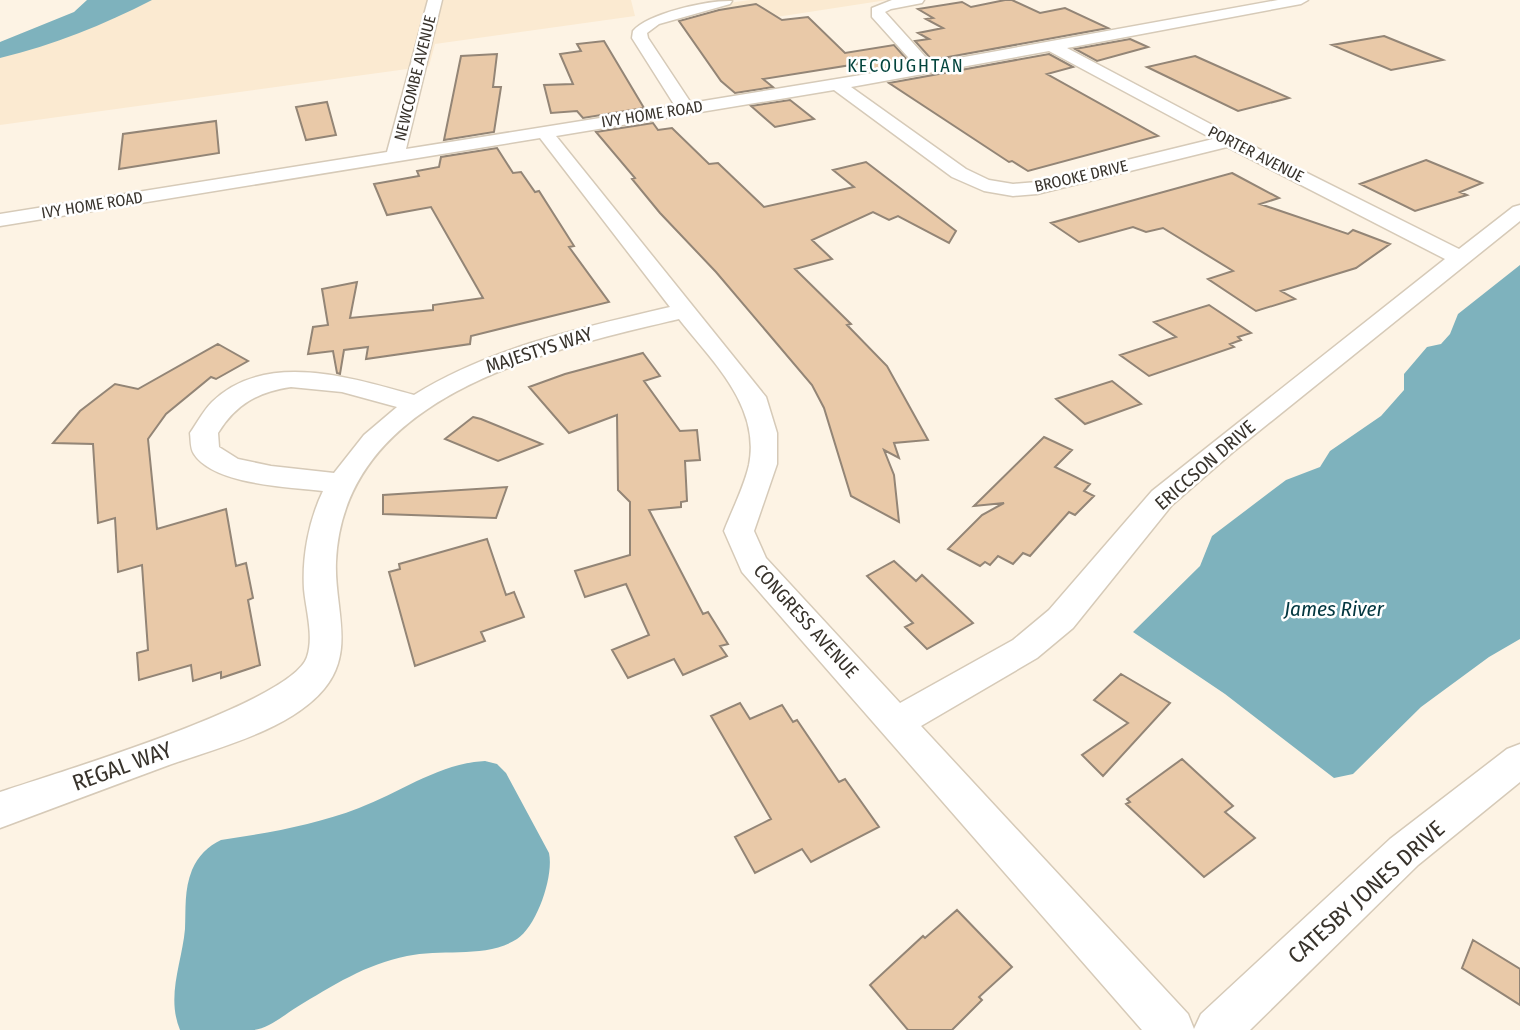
<svg xmlns="http://www.w3.org/2000/svg" width="1520" height="1030" font-family="'Fira Sans Condensed',sans-serif">
  <style>
    .built { fill: #fbead1 }
    .water { fill: #7eb2bd }
    .building { fill: #e9c9a8; stroke: #938576; stroke-width: 2 }
    .lines { fill: none; stroke-linecap: round; stroke-linejoin: round }
    .street-casing { stroke: #d6cab8; stroke-width: 3 }
    .street { fill: #fff; fill-rule: evenodd }
    .labels { text-anchor: middle; dominant-baseline: central; stroke-width: 5; stroke-linejoin: round; paint-order: stroke }
    .far-street-label { font-size: 16px; fill: #38332c; stroke: #fff }
    .far-neighbourhood-label { font-size: 18px; letter-spacing: 2px; fill: #03443d; stroke: #fff }
    .street-label { font-size: 19px; fill: #38332c; stroke: #fff }
    .water-label { font-size: 21px; font-style: italic; fill: #033740; stroke: #fff }
    .near-street-label { font-size: 23px; fill: #38332c; stroke: #fff }
  </style>
  <rect width="100%" height="100%" fill="#fdf3e4"/>
  <path class="built" d="M 120,0 L 631,0 L 635,16 L 435,44 L 429,66 L 0,125 L 0,49 Z
    M 750,0 L 887,0 L 737,23 L 721,4 Z"/>
  <path class="water" d="M 87,0 L 152,0 C 103,25 54,45 0,58 L 0,42 L 74,12 Z
    M 1520,265 L 1520,639 L 1489,657 L 1421,707 L 1353,774 L 1334,778 L 1225,694 L 1133,632 L 1200,566 L 1212,536 L 1286,480 L 1320,467 L 1330,451 L 1381,416 L 1404,390 L 1404,374 L 1427,347 L 1441,344 L 1450,334 L 1458,314 Z
    M 485,761 L 497,764 L 506,773 L 549,853 C 554,876 537,926 517,939 C 486,959 442,948 407,956 C 366,964 332,986 297,1007 C 284,1015 269,1028 254,1030 C 231,1030 204,1030 180,1030 C 166,996 182,963 185,929 C 186,908 184,890 192,870 C 198,856 208,846 221,840 C 268,833 315,825 359,808 C 401,792 440,763 485,761 Z"/>
  <path class="building" d="M 1005,0 L 1012,0 L 1040,13 L 1065,8 L 1108,28 L 932,60 L 915,41 L 929,39 L 918,33 L 943,28 L 926,19 L 933,18 L 918,9 L 962,2 L 971,7 Z
    M 756,4 L 782,20 L 808,17 L 845,53 L 894,45 L 911,64 L 871,71 L 849,57 L 857,64 L 763,79 L 773,87 L 735,93 L 721,81 L 679,21 L 719,10 Z
    M 1384,36 L 1443,60 L 1391,70 L 1332,45 Z
    M 1130,39 L 1148,47 L 1097,61 L 1075,49 Z
    M 604,41 L 644,108 L 583,118 L 577,111 L 551,113 L 544,85 L 573,84 L 560,54 L 581,51 L 577,44 Z
    M 497,54 L 493,87 L 501,87 L 494,132 L 444,140 L 461,56 Z
    M 1049,54 L 1073,67 L 1047,74 L 1158,136 L 1028,171 L 1012,161 L 1009,162 L 889,83 Z
    M 1195,56 L 1289,98 L 1238,111 L 1147,67 Z
    M 790,100 L 814,119 L 775,127 L 751,106 Z
    M 327,102 L 336,135 L 306,140 L 296,107 Z
    M 216,121 L 219,153 L 119,169 L 123,134 Z
    M 653,123 L 658,130 L 672,128 L 709,164 L 718,163 L 764,207 L 854,187 L 833,170 L 866,162 L 956,231 L 949,243 L 898,216 L 889,220 L 873,212 L 812,240 L 832,259 L 795,269 L 851,324 L 847,325 L 887,366 L 928,440 L 894,443 L 899,458 L 884,450 L 894,475 L 899,522 L 851,496 L 824,408 L 812,385 L 716,272 L 660,213 L 632,179 L 635,178 L 596,132 Z
    M 497,148 L 513,173 L 521,172 L 535,192 L 539,191 L 574,246 L 569,247 L 609,302 L 471,336 L 470,344 L 366,359 L 368,347 L 344,350 L 340,374 L 337,373 L 333,351 L 308,354 L 313,327 L 328,325 L 322,289 L 357,282 L 350,318 L 433,310 L 433,305 L 483,298 L 431,207 L 387,215 L 374,184 L 419,176 L 417,171 L 439,167 L 441,157 Z
    M 1426,160 L 1482,183 L 1460,192 L 1467,195 L 1415,211 L 1360,184 Z
    M 1232,173 L 1279,198 L 1260,204 L 1348,234 L 1353,230 L 1390,244 L 1356,268 L 1281,291 L 1295,299 L 1256,311 L 1208,279 L 1233,271 L 1163,228 L 1146,232 L 1133,227 L 1079,242 L 1051,223 Z
    M 1209,305 L 1251,333 L 1238,337 L 1241,340 L 1230,344 L 1234,347 L 1149,376 L 1120,355 L 1176,337 L 1154,322 Z
    M 218,344 L 248,361 L 216,379 L 211,377 L 166,414 L 148,439 L 157,529 L 226,509 L 236,566 L 246,563 L 253,598 L 248,600 L 260,665 L 221,678 L 221,672 L 193,681 L 191,665 L 139,680 L 137,653 L 148,650 L 142,565 L 118,572 L 115,518 L 98,523 L 93,444 L 53,443 L 80,411 L 115,384 L 138,389 Z
    M 643,353 L 660,376 L 644,381 L 680,431 L 697,430 L 700,460 L 685,461 L 687,501 L 681,502 L 681,507 L 649,510 L 703,614 L 708,612 L 728,644 L 720,646 L 727,656 L 683,675 L 674,659 L 628,678 L 612,650 L 649,635 L 626,584 L 585,597 L 575,571 L 630,555 L 630,502 L 618,490 L 617,415 L 569,433 L 529,387 L 565,374 Z
    M 1112,381 L 1141,404 L 1085,424 L 1056,399 Z
    M 473,417 L 481,419 L 542,444 L 498,461 L 445,439 Z
    M 1044,437 L 1072,450 L 1055,467 L 1090,484 L 1084,491 L 1094,496 L 1075,515 L 1069,512 L 1030,556 L 1023,553 L 1013,564 L 998,556 L 990,565 L 985,562 L 980,566 L 948,549 L 982,515 L 1004,503 L 974,506 Z
    M 507,487 L 496,518 L 383,514 L 383,495 Z
    M 487,539 L 506,595 L 514,592 L 524,617 L 481,632 L 485,641 L 415,666 L 389,572 L 400,569 L 399,564 Z
    M 894,561 L 916,581 L 922,575 L 973,623 L 927,649 L 905,627 L 913,623 L 867,576 Z
    M 1121,674 L 1170,703 L 1103,776 L 1082,755 L 1128,723 L 1094,700 Z
    M 740,703 L 750,719 L 782,705 L 793,722 L 797,720 L 839,782 L 845,779 L 879,827 L 811,862 L 802,849 L 755,873 L 735,837 L 771,819 L 711,716 Z
    M 1182,759 L 1233,806 L 1225,812 L 1255,838 L 1204,877 L 1126,804 L 1130,802 L 1127,799 Z
    M 957,910 L 1012,967 L 979,997 L 982,1000 L 952,1030 L 908,1030 L 870,985 L 923,936 L 925,938 Z
    M 1473,940 L 1520,969 L 1520,1005 L 1462,968 Z"/>
  <g class="lines">
    <g class="street-casing">
      <path id="street" d="M 428,0 L 442,0 L 406,149 L 675,106 L 632,38 L 633,31 C 648,13 709,0 732,1 L 730,4 L 659,24 L 647,33 L 648,38 L 691,103 L 916,66 L 872,17 L 872,8 L 892,0 L 924,0 L 922,3 L 891,9 L 885,12 L 931,63 L 1278,0 L 1308,0 L 1301,4 L 1067,48 L 1235,137 L 1459,249 L 1513,207 L 1520,205 L 1520,221 L 1233,452 L 1172,505 L 1073,628 L 1037,658 L 921,726 L 1188,1014 L 1194,1029 L 1201,1014 L 1390,839 L 1507,749 L 1520,744 L 1520,782 L 1418,865 L 1250,1030 L 1142,1030 L 742,572 L 724,531 C 732,510 744,487 749,465 C 761,406 711,360 679,319 C 548,350 343,394 336,562 C 334,607 356,651 324,689 C 290,730 217,748 169,765 C 112,786 56,807 0,828 L 0,792 C 53,774 292,703 307,657 C 314,636 306,611 304,589 C 302,556 309,520 323,491 C 290,487 214,485 194,454 C 190,448 191,440 190,433 C 197,423 203,411 212,402 C 265,350 352,378 414,395 C 492,347 581,328 670,307 L 540,138 L 0,226 L 0,214 L 387,152 ZM 1049,51 L 1213,139 L 1037,182 L 1013,184 L 989,180 L 966,169 L 851,87 ZM 834,90 L 952,177 L 984,191 L 1013,196 L 1037,194 L 1227,147 L 1445,259 L 1152,491 L 1049,610 L 1013,640 L 900,703 L 766,558 L 754,531 L 777,464 L 777,433 L 766,397 L 556,136 ZM 291,387 L 342,392 L 397,407 L 364,435 L 334,473 L 271,466 L 238,459 L 219,447 L 218,433 C 236,404 258,392 291,387 Z"/>
    </g>
    <use href="#street" class="street"/>
  </g>
  <g class="labels">
    <g class="far-street-label">
      <text transform="translate(415 78) rotate(-76)">NEWCOMBE AVENUE</text>
      <text transform="translate(652 114) rotate(-9)">IVY HOME ROAD</text>
      <text transform="translate(1256 154) rotate(27)">PORTER AVENUE</text>
      <text transform="translate(1081 176) rotate(-13)">BROOKE DRIVE</text>
      <text transform="translate(92 205) rotate(-9)">IVY HOME ROAD</text>
    </g>
    <g class="far-neighbourhood-label">
      <text x="906" y="66">KECOUGHTAN</text>
    </g>
    <g class="street-label">
      <text transform="translate(539 350) rotate(-18)">MAJESTYS WAY</text>
      <text transform="translate(1205 465) rotate(-41)">ERICCSON DRIVE</text>
      <text transform="translate(806 621) rotate(48)">CONGRESS AVENUE</text>
    </g>
    <g class="water-label">
      <text x="1334" y="609">James River</text>
    </g>
    <g class="near-street-label">
      <text transform="translate(122 766) rotate(-20)">REGAL WAY</text>
      <text transform="translate(1366 892) rotate(-42)">CATESBY JONES DRIVE</text>
    </g>
  </g>
</svg>
